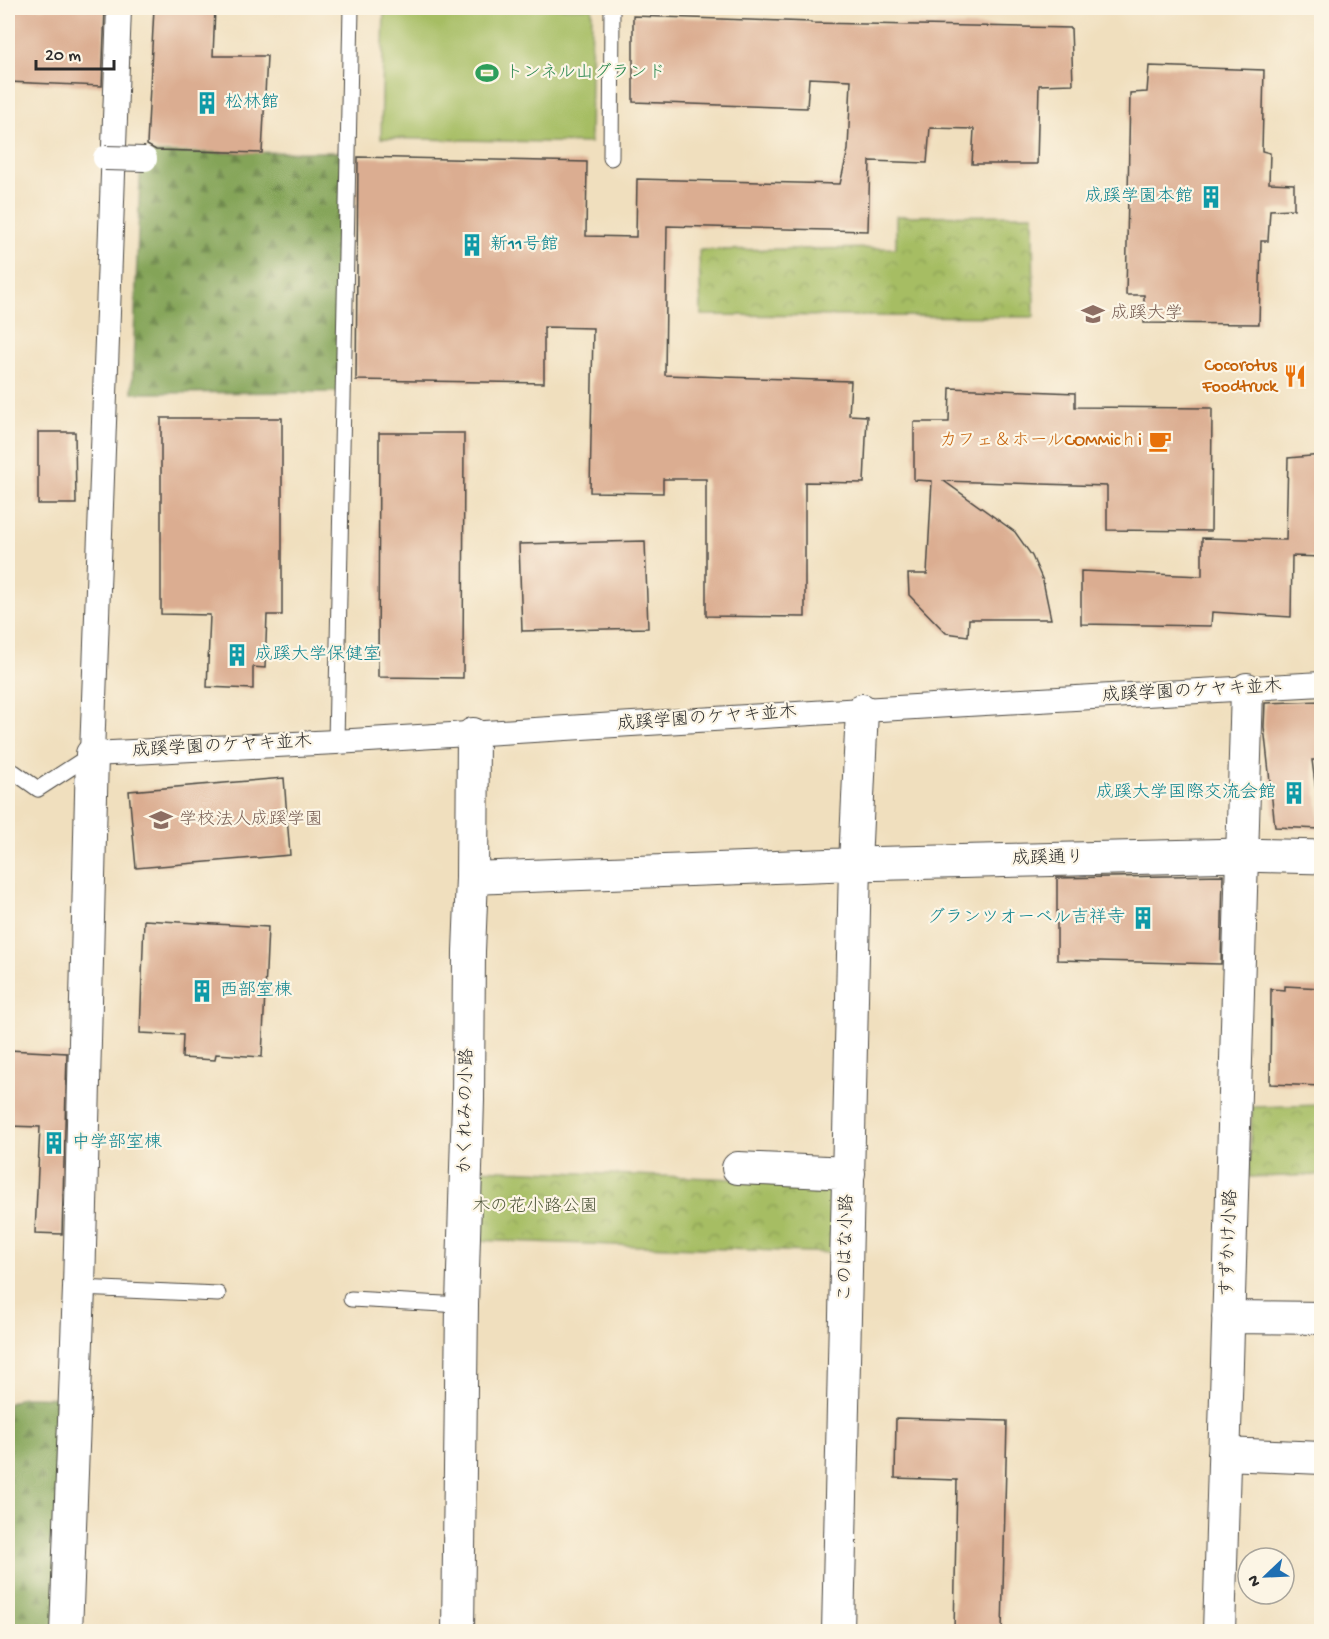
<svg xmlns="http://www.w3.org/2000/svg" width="1329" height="1639" font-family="'Gochi Hand','Klee One',sans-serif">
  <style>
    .forest { fill: url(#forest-firs); stroke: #586842; stroke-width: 1.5 }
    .park { fill: url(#park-crowns); stroke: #687447; stroke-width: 1.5 }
    .pitch { fill: #a6bd63; stroke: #687447; stroke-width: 1.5 }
    .building { fill: #dbad91 }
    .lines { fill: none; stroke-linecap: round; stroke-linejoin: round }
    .service-casing { stroke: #494641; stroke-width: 17 }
    .pedestrian-casing { stroke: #494641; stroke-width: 26 }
    .minor-casing { stroke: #494641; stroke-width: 34 }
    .tertiary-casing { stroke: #494641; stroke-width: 35 }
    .service { stroke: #fff; stroke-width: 15 }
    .pedestrian { stroke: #fff; stroke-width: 24 }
    .minor { stroke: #fff; stroke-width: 32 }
    .tertiary { stroke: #fff; stroke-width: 33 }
    .pedestrian-bridge-casing { stroke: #494641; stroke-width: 26; stroke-linecap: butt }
    .pedestrian-bridge { stroke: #fff; stroke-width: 24 }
    .labels { text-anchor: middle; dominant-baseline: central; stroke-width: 4.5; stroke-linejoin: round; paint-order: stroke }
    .leisure-label { font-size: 18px; fill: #27864d; stroke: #fcf5e5; text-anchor: start }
    .culture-label { font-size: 18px; fill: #0d838f; stroke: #fcf5e5; text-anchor: start }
    .education-label { font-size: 18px; fill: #785e54; stroke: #fcf5e5; text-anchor: start }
    .food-label { font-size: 18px; fill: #c56008; stroke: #fcf5e5; text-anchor: end }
    .street-label { font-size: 18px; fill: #2b2b2b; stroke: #fcf5e5 }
    .park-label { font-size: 18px; fill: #50573c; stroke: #fcf5e5 }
  </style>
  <defs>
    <pattern id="forest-firs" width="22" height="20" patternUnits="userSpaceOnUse" patternTransform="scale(1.5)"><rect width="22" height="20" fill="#84a459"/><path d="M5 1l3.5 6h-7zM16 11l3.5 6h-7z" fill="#6c864a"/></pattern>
    <pattern id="park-crowns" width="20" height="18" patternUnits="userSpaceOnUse" patternTransform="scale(1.5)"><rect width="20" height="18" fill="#a6bd63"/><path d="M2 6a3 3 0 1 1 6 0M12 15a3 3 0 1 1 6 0" fill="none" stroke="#879a52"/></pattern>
  </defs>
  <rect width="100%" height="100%" fill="#fcf5e5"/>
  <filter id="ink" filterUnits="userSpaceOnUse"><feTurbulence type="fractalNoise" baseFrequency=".0167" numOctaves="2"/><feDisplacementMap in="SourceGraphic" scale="12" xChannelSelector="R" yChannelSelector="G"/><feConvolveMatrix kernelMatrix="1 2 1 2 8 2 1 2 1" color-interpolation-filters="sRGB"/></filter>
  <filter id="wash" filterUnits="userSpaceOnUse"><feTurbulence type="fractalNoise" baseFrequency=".008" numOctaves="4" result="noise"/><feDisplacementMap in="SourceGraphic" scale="24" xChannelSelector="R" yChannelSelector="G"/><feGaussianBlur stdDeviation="1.35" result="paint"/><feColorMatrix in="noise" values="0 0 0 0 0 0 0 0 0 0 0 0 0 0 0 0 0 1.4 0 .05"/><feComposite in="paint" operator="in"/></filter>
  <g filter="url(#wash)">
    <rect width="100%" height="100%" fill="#f0dfbe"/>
    <path class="forest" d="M 342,152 L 340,392 L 132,393 L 141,153 Z
      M 22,1397 L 77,1398 L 62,1631 L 8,1631 L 8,1404 Z"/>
    <path class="park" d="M 1033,215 L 1034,317 L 701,315 L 699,250 L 896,248 L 896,216 Z
      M 1321,1105 L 1321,1175 L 1249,1177 L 1252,1107 Z
      M 477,1169 L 836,1183 L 836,1253 L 474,1240 Z"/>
    <path class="pitch" d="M 384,8 L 592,8 L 590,143 L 381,138 Z"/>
    <g id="blocks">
      <path class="building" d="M 8,8 L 105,8 L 102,86 L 8,82 Z
        M 154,8 L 215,8 L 213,56 L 267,56 L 262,153 L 156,150 L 147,145 Z
        M 633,16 L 811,22 L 811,23 L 1071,28 L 1073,84 L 1039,85 L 1037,164 L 972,164 L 974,129 L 930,128 L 927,163 L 870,161 L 868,231 L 667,226 L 665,375 L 851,381 L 849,415 L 867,416 L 864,483 L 805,482 L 805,617 L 706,616 L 706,479 L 663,479 L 663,493 L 590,492 L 593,328 L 544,327 L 544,383 L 356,380 L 358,157 L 587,162 L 586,236 L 636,237 L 637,179 L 840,184 L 848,150 L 851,80 L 809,78 L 807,108 L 633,102 Z
        M 1149,66 L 1264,70 L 1262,151 L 1270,153 L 1269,183 L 1294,184 L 1294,209 L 1270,210 L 1268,241 L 1261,241 L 1259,324 L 1144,323 L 1144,295 L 1126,295 L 1130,93 L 1147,92 Z
        M 950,388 L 1075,393 L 1075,407 L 1212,408 L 1211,531 L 1107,530 L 1107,486 L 944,481 L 1015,532 L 1032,556 L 1043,581 L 1051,619 L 969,619 L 968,636 L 946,633 L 909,595 L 908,574 L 927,574 L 932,481 L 914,480 L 914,422 L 949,422 Z
        M 161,418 L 282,418 L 282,615 L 267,615 L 265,668 L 253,667 L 253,689 L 207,687 L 210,615 L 161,614 Z
        M 38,432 L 75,432 L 76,504 L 38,504 Z
        M 379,433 L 464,433 L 463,678 L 378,677 Z
        M 1322,455 L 1322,557 L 1292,556 L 1291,617 L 1212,612 L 1211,626 L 1081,624 L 1081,571 L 1202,576 L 1202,538 L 1286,540 L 1288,458 Z
        M 645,541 L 648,628 L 522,631 L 519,544 Z
        M 1322,701 L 1322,760 L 1312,760 L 1321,829 L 1275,827 L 1264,727 L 1265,703 Z
        M 284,778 L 290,855 L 136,868 L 129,791 Z
        M 1223,875 L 1221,964 L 1057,960 L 1057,878 Z
        M 144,920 L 268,927 L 262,1057 L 216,1054 L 215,1060 L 182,1058 L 183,1035 L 140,1033 Z
        M 1285,986 L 1322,988 L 1322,1086 L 1270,1084 L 1271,989 L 1285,990 Z
        M 8,1050 L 67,1053 L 62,1234 L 35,1233 L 40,1127 L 8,1126 Z
        M 896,1418 L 1007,1421 L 1002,1632 L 954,1632 L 957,1480 L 895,1478 Z"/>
    </g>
  </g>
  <g filter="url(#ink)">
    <use href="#blocks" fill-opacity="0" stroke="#494641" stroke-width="1.5"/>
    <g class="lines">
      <g class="service-casing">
        <path id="service" d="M 611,158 L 612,8
          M 336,742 L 351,8
          M 8,774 L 14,772 L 38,789 L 92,754
          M 79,1288 L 218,1294
          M 351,1299 L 462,1305"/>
      </g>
      <g class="pedestrian-casing">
        <path id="pedestrian" d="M 119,8 L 92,754 L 336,742 L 862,710 L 1322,684"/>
      </g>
      <g class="minor-casing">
        <path id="minor" d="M 472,878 L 855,864
          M 738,1168 L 849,1173
          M 1228,1317 L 1322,1318
          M 1224,1454 L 1322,1458
          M 66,1632 L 79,1288 L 92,754
          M 458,1632 L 462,1305 L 468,1100 L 469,951 L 472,878 L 473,734
          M 838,1632 L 855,864 L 862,710
          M 1219,1632 L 1247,689"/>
      </g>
      <g class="tertiary-casing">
        <path id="tertiary" d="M 855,864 L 1242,855 L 1322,857"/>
      </g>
      <use href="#service" class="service"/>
      <use href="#pedestrian" class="pedestrian"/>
      <use href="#minor" class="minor"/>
      <use href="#tertiary" class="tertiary"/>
      <g class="pedestrian-bridge-casing">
        <path id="pedestrian-bridge" d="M 105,158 L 145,159"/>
      </g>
      <use href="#pedestrian-bridge" class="pedestrian-bridge"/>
    </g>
  </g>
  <defs>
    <g id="stadium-bare" transform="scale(1.8)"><path d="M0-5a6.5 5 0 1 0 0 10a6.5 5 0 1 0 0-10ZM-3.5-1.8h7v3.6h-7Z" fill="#2e9e5b" stroke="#fcf5e5" stroke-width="2.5" paint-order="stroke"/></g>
    <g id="building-bare" transform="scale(1.8)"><path d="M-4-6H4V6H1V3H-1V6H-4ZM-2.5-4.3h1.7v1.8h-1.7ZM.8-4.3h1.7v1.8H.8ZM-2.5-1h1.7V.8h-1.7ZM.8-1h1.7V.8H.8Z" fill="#0f9aa8" stroke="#fcf5e5" stroke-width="2.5" paint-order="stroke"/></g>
    <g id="university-bare" transform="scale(1.8)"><path d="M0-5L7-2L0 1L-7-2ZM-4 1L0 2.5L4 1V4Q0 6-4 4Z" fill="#8d6e63" stroke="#fcf5e5" stroke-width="2.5" paint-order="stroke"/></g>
    <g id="restaurant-bare" transform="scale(1.8)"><path d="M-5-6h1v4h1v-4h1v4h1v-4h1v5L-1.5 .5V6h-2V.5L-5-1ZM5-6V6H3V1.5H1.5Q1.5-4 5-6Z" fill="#e8710a" stroke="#fcf5e5" stroke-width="2.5" paint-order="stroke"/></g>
    <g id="cafe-bare" transform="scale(1.8)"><path d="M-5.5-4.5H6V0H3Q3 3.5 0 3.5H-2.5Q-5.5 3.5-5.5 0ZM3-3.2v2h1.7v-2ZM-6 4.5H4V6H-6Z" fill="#e8710a" stroke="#fcf5e5" stroke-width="2.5" paint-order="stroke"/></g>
  </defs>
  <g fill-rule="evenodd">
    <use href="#stadium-bare" x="487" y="73"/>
    <use href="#building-bare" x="207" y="103"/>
    <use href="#building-bare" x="1211" y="197"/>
    <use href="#building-bare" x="472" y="245"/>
    <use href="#university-bare" x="1093" y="314"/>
    <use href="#restaurant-bare" x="1295" y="376"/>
    <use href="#cafe-bare" x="1160" y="441"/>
    <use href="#building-bare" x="237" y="655"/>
    <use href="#building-bare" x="1294" y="793"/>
    <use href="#university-bare" x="161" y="820"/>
    <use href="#building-bare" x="1143" y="918"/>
    <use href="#building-bare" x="202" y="991"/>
    <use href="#building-bare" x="54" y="1143"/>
  </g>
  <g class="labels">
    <g class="leisure-label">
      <text x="505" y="73">トンネル山グランド</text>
    </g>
    <g class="culture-label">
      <text x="225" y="103">松林館</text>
      <text x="1193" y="197" text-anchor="end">成蹊学園本館</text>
      <text x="490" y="245">新11号館</text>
      <text x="255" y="655">成蹊大学保健室</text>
      <text x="1276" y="793" text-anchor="end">成蹊大学国際交流会館</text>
      <text x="1125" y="918" text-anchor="end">グランツオーベル吉祥寺</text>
      <text x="220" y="991">西部室棟</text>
      <text x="72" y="1143">中学部室棟</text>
    </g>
    <g class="education-label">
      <text x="1111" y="314">成蹊大学</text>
      <text x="179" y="820">学校法人成蹊学園</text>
    </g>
    <g class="food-label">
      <text x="1277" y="366">Cocorotus<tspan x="1277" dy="21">Foodtruck</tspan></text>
      <text x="1142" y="441">カフェ＆ホールCOMMicｈi</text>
    </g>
    <g class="street-label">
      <text transform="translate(1192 692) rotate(-3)">成蹊学園のケヤキ並木</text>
      <text transform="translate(707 719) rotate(-4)">成蹊学園のケヤキ並木</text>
      <text transform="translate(222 747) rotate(-3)">成蹊学園のケヤキ並木</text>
      <text transform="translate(1048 859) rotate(-1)">成蹊通り</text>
      <text transform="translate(467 1111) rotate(-89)">かくれみの小路</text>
      <text transform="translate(1230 1243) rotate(-88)">すずかけ小路</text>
      <text transform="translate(847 1248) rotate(-89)">このはな小路</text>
    </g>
    <g class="park-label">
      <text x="535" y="1207">木の花小路公園</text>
    </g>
  </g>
  <rect width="1329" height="1639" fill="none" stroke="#fcf5e5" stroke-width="30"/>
  <g transform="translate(1266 1576) rotate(247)"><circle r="28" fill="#fcf5e5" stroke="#a8a49b" stroke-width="1.5"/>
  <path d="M0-4.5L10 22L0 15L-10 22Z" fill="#1f6fb2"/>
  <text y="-9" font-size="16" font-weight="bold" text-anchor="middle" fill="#2b2b2b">N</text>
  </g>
  <path d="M36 60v9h78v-9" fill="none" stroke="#2b2b2b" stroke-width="3"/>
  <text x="45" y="60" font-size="18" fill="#2b2b2b" stroke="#fcf5e5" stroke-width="4.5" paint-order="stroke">20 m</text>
</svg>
